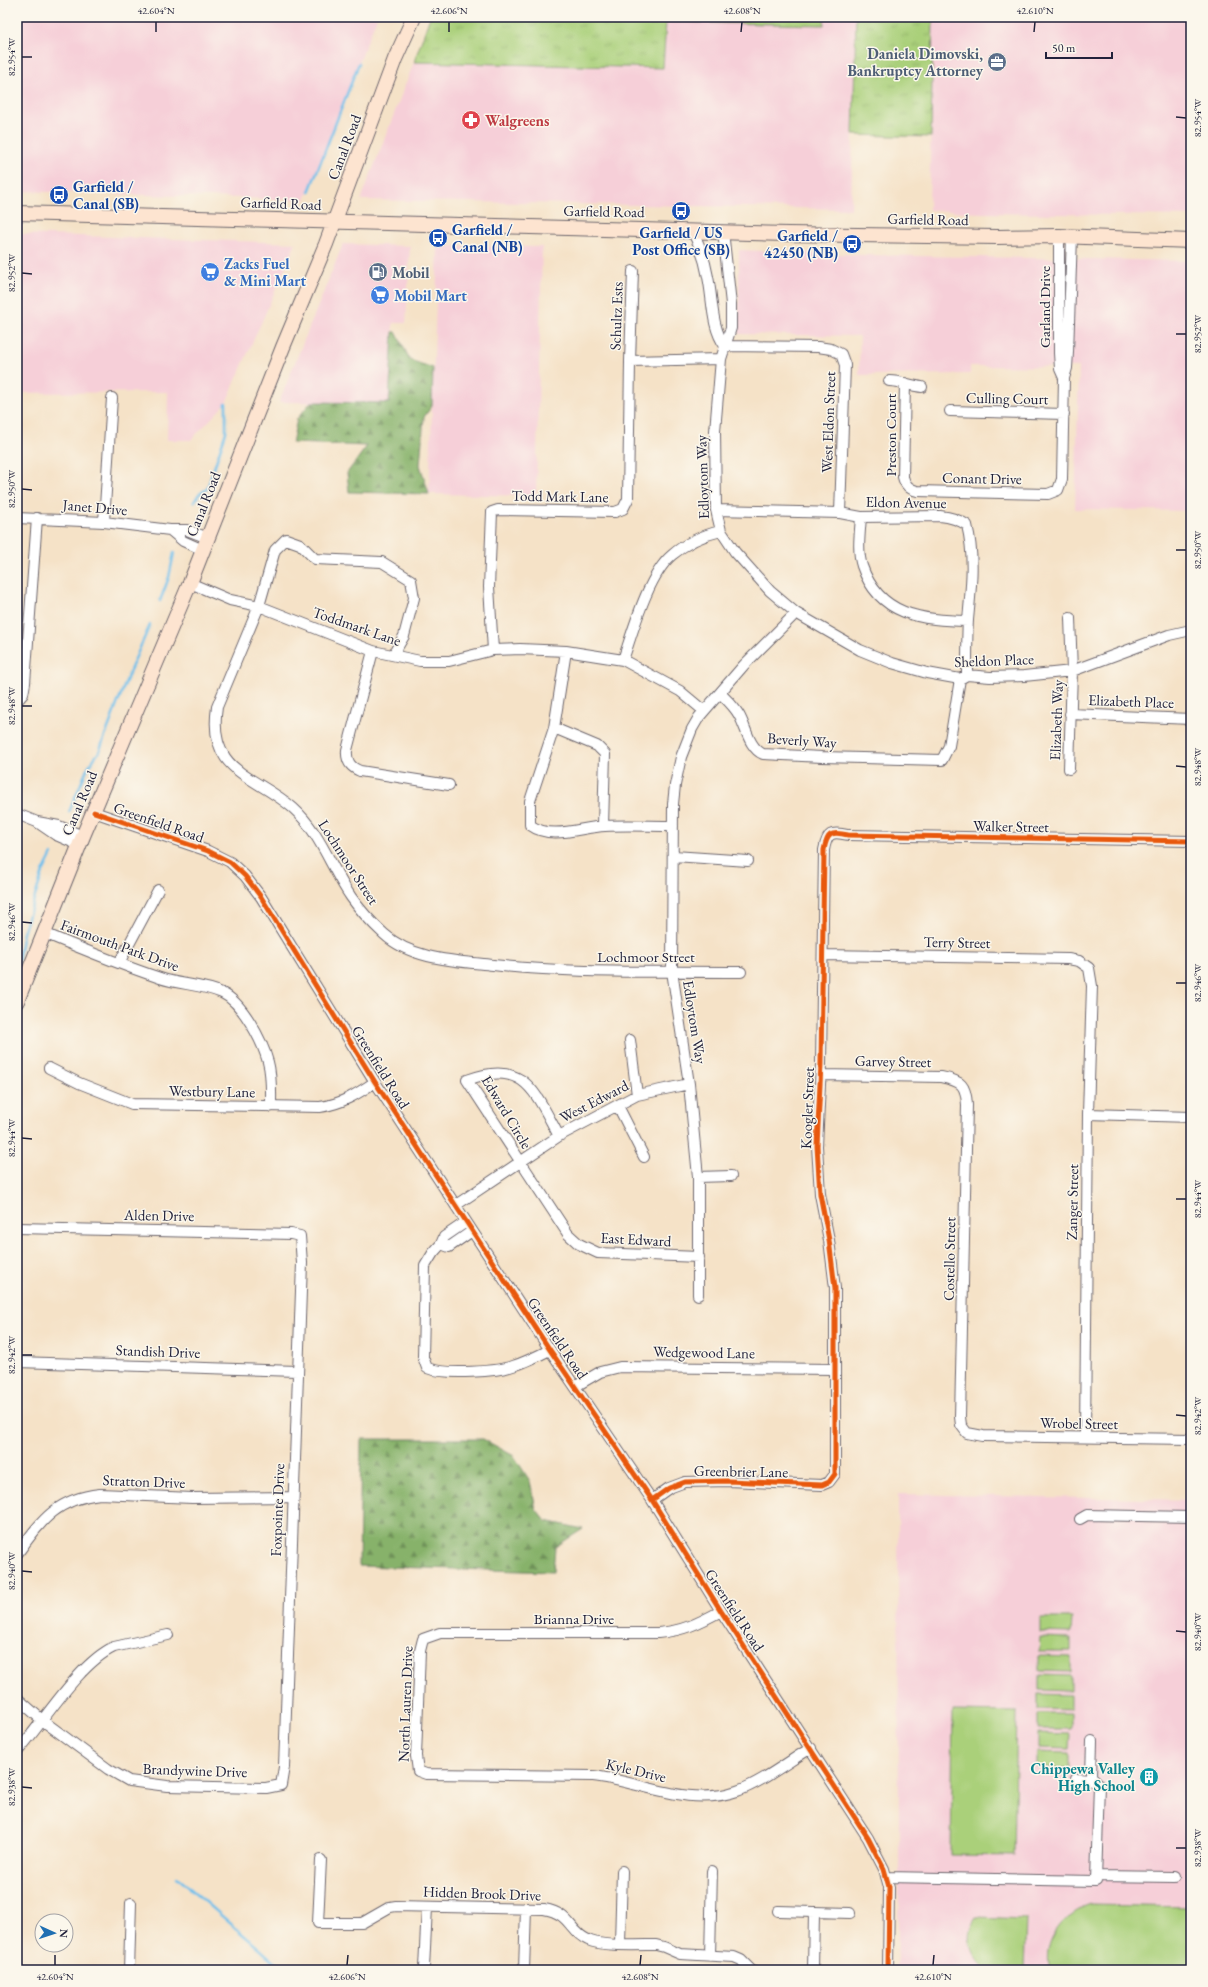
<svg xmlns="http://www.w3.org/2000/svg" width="1208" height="1987" font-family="'EB Garamond',serif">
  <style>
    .built { fill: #f6cfd8 }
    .grass { fill: url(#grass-tufts); stroke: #66795a }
    .forest { fill: url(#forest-firs); stroke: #546a52 }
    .pitch { fill: #aad07a; stroke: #66795a }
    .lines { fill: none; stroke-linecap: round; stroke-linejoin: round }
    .stream { stroke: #71c0eb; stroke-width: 2.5 }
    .street-casing { stroke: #6c656c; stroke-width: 12 }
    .secondary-casing { stroke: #6c656c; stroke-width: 16 }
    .street { stroke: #fff; stroke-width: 10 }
    .secondary { stroke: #fde4d0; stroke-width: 14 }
    .cycleway-casing { stroke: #fbf7ec; stroke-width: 8 }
    .cycleway { stroke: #e8590c; stroke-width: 5 }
    .ticks { fill: none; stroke: #22223b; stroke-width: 1.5 }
    .labels { text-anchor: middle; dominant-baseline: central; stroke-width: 3; stroke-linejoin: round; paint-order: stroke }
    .service-label { font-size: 15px; font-weight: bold; fill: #4e5e75; stroke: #fbf7ec; text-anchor: end }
    .health-label { font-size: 15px; font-weight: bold; fill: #be3a42; stroke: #fbf7ec; text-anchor: start }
    .street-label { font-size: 15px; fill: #22223b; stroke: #fbf7ec }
    .transit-label { font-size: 15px; font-weight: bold; fill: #164399; stroke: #fbf7ec; text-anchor: start }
    .shop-label { font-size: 15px; font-weight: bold; fill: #366cbe; stroke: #fbf7ec; text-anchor: start }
    .culture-label { font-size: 15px; font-weight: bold; fill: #0d838f; stroke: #fbf7ec; text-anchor: end }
    .neatline { fill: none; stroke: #22223b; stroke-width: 1.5 }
    .ticks-label { font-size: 10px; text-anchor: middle; fill: #22223b }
  </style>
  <defs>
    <pattern id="grass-tufts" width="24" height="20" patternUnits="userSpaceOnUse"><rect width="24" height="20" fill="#aad07a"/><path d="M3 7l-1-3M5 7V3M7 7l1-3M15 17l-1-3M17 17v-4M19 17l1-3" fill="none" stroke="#92b26a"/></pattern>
    <pattern id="forest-firs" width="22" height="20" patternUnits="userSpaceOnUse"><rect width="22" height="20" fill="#87b26a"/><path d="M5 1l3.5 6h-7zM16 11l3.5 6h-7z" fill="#6e9058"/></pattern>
  </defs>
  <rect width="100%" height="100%" fill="#fbf7ec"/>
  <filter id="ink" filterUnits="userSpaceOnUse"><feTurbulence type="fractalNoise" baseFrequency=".025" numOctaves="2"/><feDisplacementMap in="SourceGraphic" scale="8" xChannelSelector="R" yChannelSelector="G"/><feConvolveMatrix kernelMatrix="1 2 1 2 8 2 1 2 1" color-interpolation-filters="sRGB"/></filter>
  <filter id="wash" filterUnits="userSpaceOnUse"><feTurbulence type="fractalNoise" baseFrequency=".012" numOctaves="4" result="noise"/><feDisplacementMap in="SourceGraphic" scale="16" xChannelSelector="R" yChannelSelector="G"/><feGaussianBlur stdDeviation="0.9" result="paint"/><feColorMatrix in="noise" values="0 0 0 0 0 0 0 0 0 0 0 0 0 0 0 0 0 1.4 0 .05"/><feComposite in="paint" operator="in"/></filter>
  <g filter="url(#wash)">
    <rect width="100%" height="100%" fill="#f5e2c7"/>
    <path class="built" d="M 17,17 L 377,17 L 305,200 L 17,191 Z
      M 825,17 L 856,17 L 851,209 L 361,200 L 414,62 L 663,68 L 665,22 L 824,25 Z
      M 933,17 L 1191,17 L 1191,216 L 981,213 L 929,210 Z
      M 17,234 L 296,243 L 226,403 L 191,440 L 167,440 L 168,392 L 17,393 Z
      M 343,244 L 410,246 L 406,323 L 393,323 L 389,403 L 279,402 Z
      M 438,246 L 542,247 L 536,496 L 429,494 Z
      M 739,250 L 863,255 L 1191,261 L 1191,511 L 1075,509 L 1079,367 L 970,366 L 970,374 L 859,375 L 860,336 L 739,334 Z
      M 898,1494 L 1191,1500 L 1191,1970 L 897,1970 L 899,1889 Z"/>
    <path class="grass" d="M 430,17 L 825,17 L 824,25 L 666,22 L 663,68 L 414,62 Z
      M 856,17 L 933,17 L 931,137 L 853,135 Z"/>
    <path class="forest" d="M 393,332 L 396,332 L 410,360 L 433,368 L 432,406 L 424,417 L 420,465 L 429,494 L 349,492 L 347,473 L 367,446 L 292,443 L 297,419 L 311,402 L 389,403 Z
      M 361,1439 L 483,1439 L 514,1456 L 530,1481 L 536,1509 L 546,1521 L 583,1529 L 555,1547 L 553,1572 L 359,1566 Z"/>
    <path class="pitch" d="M 1040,1618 L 1072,1618 L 1071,1633 L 1040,1632 Z
      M 1040,1637 L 1071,1638 L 1071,1652 L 1039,1652 Z
      M 1039,1656 L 1071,1657 L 1071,1672 L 1039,1671 Z
      M 1039,1675 L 1071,1676 L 1071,1691 L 1039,1690 Z
      M 1038,1694 L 1070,1695 L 1070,1710 L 1038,1709 Z
      M 953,1711 L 1017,1712 L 1014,1856 L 951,1855 Z
      M 1038,1714 L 1070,1714 L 1070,1729 L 1038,1729 Z
      M 1038,1733 L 1070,1734 L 1069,1749 L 1038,1748 Z
      M 1037,1752 L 1069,1753 L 1069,1768 L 1037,1767 Z
      M 1091,1905 L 1191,1907 L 1191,1970 L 1049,1970 C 1041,1941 1064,1913 1091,1905 Z
      M 976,1917 L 1026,1919 L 1024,1970 L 986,1970 C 970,1955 963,1936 976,1917 Z"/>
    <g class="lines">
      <path class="stream" d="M 309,192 L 359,63
        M 194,502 L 199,494 L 207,489 L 226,432 L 226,403
        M 160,601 L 169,577 L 174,553
        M 69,812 L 88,767 L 99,752 L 131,668 L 150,625
        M 17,967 L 23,933 L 43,872 L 52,854
        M 177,1877 L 284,1970"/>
    </g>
  </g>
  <g filter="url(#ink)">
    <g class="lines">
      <g class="street-casing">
        <path id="street" d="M 692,231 C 700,245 705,260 708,277 C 713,300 711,327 725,346
          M 723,231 L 731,304 L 731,328 L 721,359 L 715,431 L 716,510 L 721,531 L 735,552 L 770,591 L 796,613 L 860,650 L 892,663 L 927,673 L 960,679 L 967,675 L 990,677 L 1024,676 L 1072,671 L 1169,635 L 1191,630
          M 1059,236 L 1059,353 L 1060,369 L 1064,378
          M 725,346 L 818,347 L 831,349 L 841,354 L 845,365 L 840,513
          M 630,361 L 633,271
          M 889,381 C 901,381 911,386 922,387
          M 905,383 L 903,477 C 905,485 909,489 917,491 L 1048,494 L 1058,490 L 1062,479 L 1064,378 L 1067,368 L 1068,352 L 1072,236
          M 950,411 L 1064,414
          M 716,510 L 840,513 L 861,517 L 940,516 C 951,517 958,519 967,525 C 975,558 971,587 968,620 C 967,638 967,657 967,675
          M 861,517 C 860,532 857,551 862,566 C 879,616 922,620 968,621
          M 17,518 L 104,522 L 170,530
          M 104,522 L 112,398
          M 203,550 L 183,541 L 170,530 L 187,530 L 208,538
          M 190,583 L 230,600 L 259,606 L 373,651 L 420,661 L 449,661 L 493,650 L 520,649 L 566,651 L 623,660 L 680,691 L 704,711
          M 493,650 L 489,587 L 492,512 L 498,510 L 615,512 L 623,509 L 628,499 L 630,361 L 721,359
          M 373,651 L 347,750 C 346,761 350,767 360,771 L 449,785
          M 566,651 L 554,728 L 530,801 L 530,825 C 552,841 581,827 605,826 C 628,825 650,826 673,826
          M 393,655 L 404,636 L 414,598 L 411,580 L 382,562 L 315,559 L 300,544 L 286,539 L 275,550 L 259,606 L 217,707 C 207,773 254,774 293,808 C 320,832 331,868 351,897 C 360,910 372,923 384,934 C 412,960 457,961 493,965 C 576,974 658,971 741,972
          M 623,660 C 633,631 648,575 672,555 C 686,543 703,535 721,531
          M 720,693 C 727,700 734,706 739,715 C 746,727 749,748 763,754 L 822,757 L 942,760 L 949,746 L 960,679
          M 17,701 L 23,694 L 25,683 L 37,518
          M 1070,714 L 1191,719
          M 554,728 L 597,746 L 605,754 L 603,826
          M 1069,769 L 1072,671 L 1070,618
          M 94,812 L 208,851 L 230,862 L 245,876 L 261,897 L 375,1082 L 550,1350 L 652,1500 L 721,1611 L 868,1838 L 884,1869 L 889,1887 L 888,1970
          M 17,814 L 37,822
          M 79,845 L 56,835 L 37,822 L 59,826 L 83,836
          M 674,856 L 748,861
          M 44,933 C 82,949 121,965 160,978 C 180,985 202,984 222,993 C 242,1002 262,1040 268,1062 C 272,1076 271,1092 271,1107
          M 823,955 L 1068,959 L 1079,961 L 1089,968 L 1092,986 L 1088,1114 L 1085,1437
          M 119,963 L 158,890
          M 630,1040 L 637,1095
          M 49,1068 L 79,1083 L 132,1104 L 320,1107 C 342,1104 357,1094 375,1082
          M 821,1075 L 941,1077 C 962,1081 966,1085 967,1105 L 960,1417 L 961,1425 L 967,1433 L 983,1436 L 1191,1439
          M 618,1106 L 644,1157
          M 1088,1114 L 1191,1117
          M 559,1136 C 535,1093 525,1058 467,1080 L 568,1234 L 579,1244 L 598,1253 L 699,1257
          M 698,1177 L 731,1176
          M 456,1205 L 559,1136 L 637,1095 L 689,1084
          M 466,1222 L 444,1237 L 441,1244 L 449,1247 L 472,1231
          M 17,1228 L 291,1234 L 300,1236 L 302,1263 L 284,1767 L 281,1785 L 266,1788 L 167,1786 L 129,1781 L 108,1769 L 42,1720 L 17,1698
          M 441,1244 L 433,1253 L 425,1266 L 423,1357 L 427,1368 C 445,1375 498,1372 516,1365 C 528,1361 539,1355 550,1350
          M 698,1295 L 698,1177 L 689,1084 L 672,971 L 673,804 L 675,785 L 681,757 L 692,729 L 699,717 L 744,665 L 796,613
          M 17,1362 L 297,1371
          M 576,1386 L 600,1372 L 620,1367 L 835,1369
          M 652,1500 L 669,1488 L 685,1482 L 728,1481 L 822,1485 L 829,1482 L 835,1474 L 835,1288 L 829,1240 L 820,1194 L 817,1146 L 821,1064 L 824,850 C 827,833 831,831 848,835 L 1191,841
          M 1080,1519 L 1087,1515 L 1191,1517
          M 17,1554 C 42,1520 56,1499 100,1494 L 192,1498 L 293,1497
          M 721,1611 C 699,1623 683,1631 658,1633 L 440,1633 L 423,1639 L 420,1651 L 416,1756 L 418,1771 L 426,1774 L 593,1776 C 640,1781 688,1808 737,1791 C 761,1783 789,1761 811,1748
          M 17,1752 C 43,1723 79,1663 114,1647 L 168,1635
          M 1076,1779 L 1095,1780
          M 321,1860 L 318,1923 L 362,1923 L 390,1907 L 396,1906 L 544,1909 C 572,1914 568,1931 588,1940 C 602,1947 639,1945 656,1945 L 664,1947 L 680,1954 L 734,1957 L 741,1960 L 751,1970
          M 1096,1876 L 1175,1877
          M 886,1877 L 1096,1881 L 1099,1784 L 1091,1776 L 1092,1741
          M 778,1911 L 850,1913
          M 620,1944 L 622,1871
          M 710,1956 L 712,1871
          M 424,1968 L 427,1907
          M 129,1970 L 131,1903
          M 524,1970 L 526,1908
          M 813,1970 L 814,1913"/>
      </g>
      <g class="secondary-casing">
        <path id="secondary" d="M 17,213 L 788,234 L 997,237 L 1059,236 L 1191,241
          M 17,1001 L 83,836 L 190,583 L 283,347 L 326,244 L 395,59 L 414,17"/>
      </g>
      <use href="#street" class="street"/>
      <use href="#secondary" class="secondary"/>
      <g class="cycleway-casing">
        <path id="cycleway" d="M 94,812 L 208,851 L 230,862 L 245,876 L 261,897 L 375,1082 L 550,1350 L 652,1500 L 721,1611 L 868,1838 L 884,1869 L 889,1887 L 888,1970
          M 652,1500 L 669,1488 L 685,1482 L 728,1481 L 822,1485 L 829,1482 L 835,1474 L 835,1288 L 829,1240 L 820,1194 L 817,1146 L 821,1064 L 824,850 C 827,833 831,831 848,835 L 1191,841"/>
      </g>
      <use href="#cycleway" class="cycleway"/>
    </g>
  </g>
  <path class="ticks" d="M 156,32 L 156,22M 449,32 L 449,22M 741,32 L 742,22M 1034,32 L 1035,22M 22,57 L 32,57M 1176,117 L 1186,118M 22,273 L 32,274M 1176,334 L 1186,334M 22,489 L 32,490M 1176,550 L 1186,550M 22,706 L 32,706M 1176,766 L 1186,767M 22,922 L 32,923M 1176,983 L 1186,983M 22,1138 L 32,1139M 1176,1199 L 1186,1199M 22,1355 L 32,1355M 1176,1415 L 1186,1416M 22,1571 L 32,1572M 1176,1631 L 1186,1632M 22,1787 L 32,1788M 1176,1848 L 1186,1848M 55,1965 L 55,1955M 347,1965 L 348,1955M 640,1965 L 641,1955M 933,1965 L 934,1955"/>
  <defs>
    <g id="office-disc" transform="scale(1)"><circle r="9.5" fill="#5c6f8a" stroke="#fbf7ec"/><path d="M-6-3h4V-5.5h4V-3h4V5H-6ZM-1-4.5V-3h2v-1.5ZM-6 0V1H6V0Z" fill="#fff"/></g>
    <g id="pharmacy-disc" transform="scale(1)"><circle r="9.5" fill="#e0444e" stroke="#fbf7ec"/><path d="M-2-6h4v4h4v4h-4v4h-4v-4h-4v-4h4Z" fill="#fff"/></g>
    <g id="bus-disc" transform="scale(1)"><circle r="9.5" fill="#1a4fb4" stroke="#fbf7ec"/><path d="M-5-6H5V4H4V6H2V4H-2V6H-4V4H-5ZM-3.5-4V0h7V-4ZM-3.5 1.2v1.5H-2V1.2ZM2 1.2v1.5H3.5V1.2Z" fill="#fff"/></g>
    <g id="supermarket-disc" transform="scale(1)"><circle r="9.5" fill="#3f7fe0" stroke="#fbf7ec"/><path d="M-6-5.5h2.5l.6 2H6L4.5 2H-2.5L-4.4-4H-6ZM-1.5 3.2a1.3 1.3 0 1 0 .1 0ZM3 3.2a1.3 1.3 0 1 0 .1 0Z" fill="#fff"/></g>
    <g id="fuel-disc" transform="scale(1)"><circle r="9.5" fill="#5c6f8a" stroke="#fbf7ec"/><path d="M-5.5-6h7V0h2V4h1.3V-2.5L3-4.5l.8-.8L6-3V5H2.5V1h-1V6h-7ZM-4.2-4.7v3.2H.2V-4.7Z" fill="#fff"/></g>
    <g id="building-disc" transform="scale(1)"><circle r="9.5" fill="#0f9aa8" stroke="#fbf7ec"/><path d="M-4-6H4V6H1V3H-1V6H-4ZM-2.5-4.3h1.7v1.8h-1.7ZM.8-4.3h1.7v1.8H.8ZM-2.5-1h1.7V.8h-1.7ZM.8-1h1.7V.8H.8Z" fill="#fff"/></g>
  </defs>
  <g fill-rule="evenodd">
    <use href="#office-disc" x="997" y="62"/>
    <use href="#pharmacy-disc" x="471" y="120"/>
    <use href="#bus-disc" x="59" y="195"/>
    <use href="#bus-disc" x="681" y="211"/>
    <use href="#bus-disc" x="438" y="238"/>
    <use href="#bus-disc" x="852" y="244"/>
    <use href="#supermarket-disc" x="210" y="272"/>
    <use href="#fuel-disc" x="378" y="272"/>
    <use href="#supermarket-disc" x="380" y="295"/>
    <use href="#building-disc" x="1149" y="1777"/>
  </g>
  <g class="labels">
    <g class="service-label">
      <text x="983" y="53">Daniela Dimovski,<tspan x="983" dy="17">Bankruptcy Attorney</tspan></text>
      <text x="392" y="272" text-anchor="start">Mobil</text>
    </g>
    <g class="health-label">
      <text x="485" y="120">Walgreens</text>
    </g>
    <g class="street-label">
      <text transform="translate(344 147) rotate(-69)">Canal Road</text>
      <text transform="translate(281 203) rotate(2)">Garfield Road</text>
      <text transform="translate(604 211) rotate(1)">Garfield Road</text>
      <text transform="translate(928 219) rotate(1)">Garfield Road</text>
      <text transform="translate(1044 307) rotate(-90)">Garland Drive</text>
      <text transform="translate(616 316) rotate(-88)">Schultz Ests</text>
      <text transform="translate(1007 398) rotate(1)">Culling Court</text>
      <text transform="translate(828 422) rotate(-88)">West Eldon Street</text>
      <text transform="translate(890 435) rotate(-90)">Preston Court</text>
      <text transform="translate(702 477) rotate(-92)">Edloytom Way</text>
      <text transform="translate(982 478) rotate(1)">Conant Drive</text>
      <text transform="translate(560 496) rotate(1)">Todd Mark Lane</text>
      <text transform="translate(906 502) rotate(1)">Eldon Avenue</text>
      <text transform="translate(203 504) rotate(-68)">Canal Road</text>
      <text transform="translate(95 507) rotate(5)">Janet Drive</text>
      <text transform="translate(357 626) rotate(19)">Toddmark Lane</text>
      <text transform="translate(994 660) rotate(-2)">Sheldon Place</text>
      <text transform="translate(1131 701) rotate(2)">Elizabeth Place</text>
      <text transform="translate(1056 720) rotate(-88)">Elizabeth Way</text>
      <text transform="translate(802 740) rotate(4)">Beverly Way</text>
      <text transform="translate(79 803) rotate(-67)">Canal Road</text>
      <text transform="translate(159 822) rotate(19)">Greenfield Road</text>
      <text transform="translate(1011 826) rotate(1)">Walker Street</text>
      <text transform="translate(349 862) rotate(57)">Lochmoor Street</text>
      <text transform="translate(957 942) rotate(1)">Terry Street</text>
      <text transform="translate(120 945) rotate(20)">Fairmouth Park Drive</text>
      <text x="646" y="956">Lochmoor Street</text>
      <text transform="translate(695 1022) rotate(81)">Edloytom Way</text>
      <text transform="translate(893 1061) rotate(1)">Garvey Street</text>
      <text transform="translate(381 1067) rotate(58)">Greenfield Road</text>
      <text transform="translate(212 1091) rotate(1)">Westbury Lane</text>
      <text transform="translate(594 1101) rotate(-27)">West Edward</text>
      <text transform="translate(807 1108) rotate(-88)">Koogler Street</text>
      <text transform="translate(507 1112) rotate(59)">Edward Circle</text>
      <text transform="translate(1072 1202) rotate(-89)">Zanger Street</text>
      <text transform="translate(159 1215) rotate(1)">Alden Drive</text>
      <text transform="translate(636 1239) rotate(3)">East Edward</text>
      <text transform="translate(949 1259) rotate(-89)">Costello Street</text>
      <text transform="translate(558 1338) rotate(56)">Greenfield Road</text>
      <text transform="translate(158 1351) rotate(2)">Standish Drive</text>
      <text transform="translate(704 1352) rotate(1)">Wedgewood Lane</text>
      <text transform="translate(1079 1423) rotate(1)">Wrobel Street</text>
      <text transform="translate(741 1471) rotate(1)">Greenbrier Lane</text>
      <text transform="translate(144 1481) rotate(2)">Stratton Drive</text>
      <text transform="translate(277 1510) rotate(-88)">Foxpointe Drive</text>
      <text transform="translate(735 1610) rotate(57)">Greenfield Road</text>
      <text x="574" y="1618">Brianna Drive</text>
      <text transform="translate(405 1704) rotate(-88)">North Lauren Drive</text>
      <text transform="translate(195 1770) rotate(2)">Brandywine Drive</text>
      <text transform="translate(636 1770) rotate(13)">Kyle Drive</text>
      <text transform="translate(482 1893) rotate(2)">Hidden Brook Drive</text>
    </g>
    <g class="transit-label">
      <text x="73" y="186">Garfield /<tspan x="73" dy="17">Canal (SB)</tspan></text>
      <text x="452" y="229">Garfield /<tspan x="452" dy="17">Canal (NB)</tspan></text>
      <text x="681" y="232" text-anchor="middle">Garfield / US<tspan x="681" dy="17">Post Office (SB)</tspan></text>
      <text x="838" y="235" text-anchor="end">Garfield /<tspan x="838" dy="17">42450 (NB)</tspan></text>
    </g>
    <g class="shop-label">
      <text x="224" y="263">Zacks Fuel<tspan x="224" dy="17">&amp; Mini Mart</tspan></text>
      <text x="394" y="295">Mobil Mart</text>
    </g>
    <g class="culture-label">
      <text x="1135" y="1768">Chippewa Valley<tspan x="1135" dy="17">High School</tspan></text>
    </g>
  </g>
  <rect width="1208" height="1987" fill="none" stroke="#fbf7ec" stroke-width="44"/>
  <g transform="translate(54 1933) rotate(93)"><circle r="19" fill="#fbf7ec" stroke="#a4a2a5"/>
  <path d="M0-3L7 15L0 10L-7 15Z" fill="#1f6fb2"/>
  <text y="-6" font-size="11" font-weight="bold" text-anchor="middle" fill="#22223b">N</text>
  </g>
  <path d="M1046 52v6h66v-6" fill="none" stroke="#22223b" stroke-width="2"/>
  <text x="1052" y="52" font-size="12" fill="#22223b" stroke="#fbf7ec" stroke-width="3" paint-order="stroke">50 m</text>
  <rect x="22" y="22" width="1164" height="1943" class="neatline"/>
  <g class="ticks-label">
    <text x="156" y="14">42.604°N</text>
    <text x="449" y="14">42.606°N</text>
    <text x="742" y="14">42.608°N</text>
    <text x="1035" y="14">42.610°N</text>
    <text transform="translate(11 57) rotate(-90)" y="4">82.954°W</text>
    <text transform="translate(1197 118) rotate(-90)" y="4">82.954°W</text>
    <text transform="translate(11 273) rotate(-90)" y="4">82.952°W</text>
    <text transform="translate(1197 334) rotate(-90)" y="4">82.952°W</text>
    <text transform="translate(11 489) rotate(-90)" y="4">82.950°W</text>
    <text transform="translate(1197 550) rotate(-90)" y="4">82.950°W</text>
    <text transform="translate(11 706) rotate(-90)" y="4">82.948°W</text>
    <text transform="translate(1197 767) rotate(-90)" y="4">82.948°W</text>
    <text transform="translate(11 922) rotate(-90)" y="4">82.946°W</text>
    <text transform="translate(1197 983) rotate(-90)" y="4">82.946°W</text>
    <text transform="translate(11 1138) rotate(-90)" y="4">82.944°W</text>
    <text transform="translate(1197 1199) rotate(-90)" y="4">82.944°W</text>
    <text transform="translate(11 1355) rotate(-90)" y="4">82.942°W</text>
    <text transform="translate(1197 1416) rotate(-90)" y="4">82.942°W</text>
    <text transform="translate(11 1571) rotate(-90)" y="4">82.940°W</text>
    <text transform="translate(1197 1632) rotate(-90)" y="4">82.940°W</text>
    <text transform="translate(11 1787) rotate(-90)" y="4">82.938°W</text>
    <text transform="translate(1197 1848) rotate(-90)" y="4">82.938°W</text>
    <text x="55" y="1980">42.604°N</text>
    <text x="347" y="1980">42.606°N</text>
    <text x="640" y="1980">42.608°N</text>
    <text x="933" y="1980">42.610°N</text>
  </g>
</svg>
